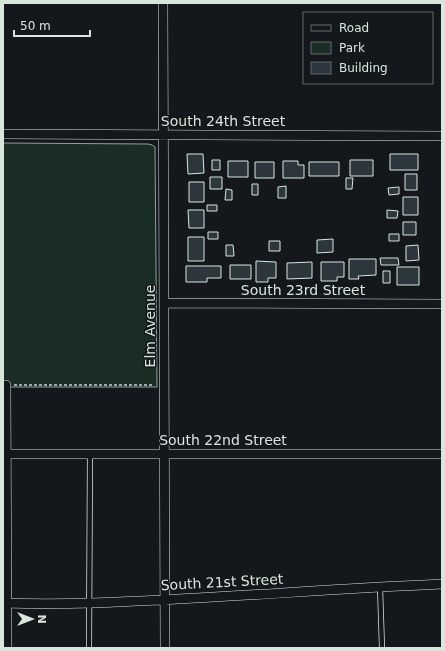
<svg xmlns="http://www.w3.org/2000/svg" width="445" height="651" font-family="'DejaVu Sans',sans-serif">
  <style>
    .green { fill: #1a2d24; stroke: #939e99 }
    .building { fill: #2c363c; stroke: #d8e6dc }
    .lines { fill: none; stroke-linecap: round; stroke-linejoin: round }
    .lane-casing { stroke: #d8e6dc; stroke-width: 6 }
    .street-casing { stroke: #d8e6dc; stroke-width: 10 }
    .path { stroke: #9da8a2; stroke-width: 2; stroke-dasharray: 3 2; stroke-linecap: butt }
    .lane { stroke: #14181c; stroke-width: 4.5 }
    .street { stroke: #14181c; stroke-width: 9 }
    .labels { text-anchor: middle; dominant-baseline: central; stroke-width: 3; stroke-linejoin: round; paint-order: stroke }
    .street-label { font-size: 14px; fill: #d8e6dc; stroke: #14181c }
  </style>
  <rect width="100%" height="100%" fill="#14181c"/>
  <path class="green" d="M 3,143 L 148,144 L 152,145 L 155,147 L 157,387 L 3,387 Z"/>
  <path class="building" d="M 187,154 L 203,154 L 204,173 L 188,174 Z
    M 390,154 L 418,154 L 418,170 L 390,170 Z
    M 212,160 L 220,160 L 220,170 L 212,170 Z
    M 350,160 L 373,160 L 373,176 L 350,176 Z
    M 228,161 L 248,161 L 248,177 L 228,177 Z
    M 283,161 L 298,161 L 298,165 L 304,165 L 304,178 L 283,178 Z
    M 255,162 L 274,162 L 274,178 L 255,178 Z
    M 309,162 L 339,162 L 339,176 L 309,176 Z
    M 405,174 L 417,174 L 417,190 L 405,190 Z
    M 210,177 L 222,177 L 222,189 L 210,189 Z
    M 346,178 L 353,178 L 352,189 L 346,189 Z
    M 189,182 L 204,182 L 204,202 L 189,202 Z
    M 252,184 L 258,184 L 258,195 L 252,195 Z
    M 286,186 L 286,198 L 278,198 L 278,187 Z
    M 399,187 L 399,194 L 389,195 L 388,188 Z
    M 226,189 L 232,190 L 232,200 L 225,200 Z
    M 403,197 L 418,197 L 418,215 L 403,215 Z
    M 207,205 L 217,205 L 217,211 L 207,211 Z
    M 188,210 L 204,210 L 204,228 L 189,228 Z
    M 387,210 L 398,211 L 397,218 L 387,218 Z
    M 403,222 L 416,222 L 416,235 L 403,235 Z
    M 208,232 L 218,232 L 218,239 L 208,239 Z
    M 389,234 L 399,234 L 399,241 L 389,241 Z
    M 188,237 L 204,237 L 204,261 L 188,261 Z
    M 333,239 L 333,252 L 317,253 L 317,240 Z
    M 269,241 L 280,241 L 280,251 L 269,251 Z
    M 226,245 L 233,245 L 234,256 L 226,256 Z
    M 418,245 L 419,260 L 406,261 L 406,246 Z
    M 380,258 L 398,258 L 399,265 L 381,265 Z
    M 349,259 L 376,259 L 376,275 L 358,276 L 359,279 L 349,279 Z
    M 256,261 L 276,262 L 276,278 L 268,278 L 268,282 L 256,282 Z
    M 312,262 L 312,278 L 287,279 L 287,263 Z
    M 321,262 L 344,262 L 344,277 L 337,277 L 337,281 L 321,281 Z
    M 230,265 L 251,265 L 251,279 L 230,279 Z
    M 186,266 L 221,266 L 221,278 L 207,278 L 207,282 L 186,282 Z
    M 397,267 L 419,267 L 419,285 L 397,285 Z
    M 383,271 L 390,271 L 390,283 L 383,283 Z"/>
  <g class="lines">
    <g class="lane-casing">
      <path id="lane" d="M 380,587 L 382,648
        M 89,648 L 90,454"/>
    </g>
    <g class="street-casing">
      <path id="street" d="M 163,3 L 165,648
        M 3,134 L 442,136
        M 164,303 L 442,304
        M 6,385 L 7,648
        M 3,454 L 442,454
        M 3,603 C 32,604 62,604 91,603 C 208,599 325,589 442,584"/>
    </g>
    <path class="path" d="M 14,385 L 152,385"/>
    <use href="#lane" class="lane"/>
    <use href="#street" class="street"/>
  </g>
  <g class="labels">
    <g class="street-label">
      <text x="223" y="121">South 24th Street</text>
      <text x="303" y="290">South 23rd Street</text>
      <text transform="translate(150 326) rotate(-90)">Elm Avenue</text>
      <text x="223" y="440">South 22nd Street</text>
      <text transform="translate(222 582) rotate(-3)">South 21st Street</text>
    </g>
  </g>
  <rect width="445" height="651" fill="none" stroke="#d8e6dc" stroke-width="8"/>
  <rect x="303" y="12" width="130" height="72" fill="#14181c" stroke="#626a69"/>
  <rect x="311" y="25" width="20" height="6" fill="#14181c" stroke="#626a69"/>
  <text x="339" y="32" font-size="12" fill="#d8e6dc">Road</text>
  <rect x="311" y="42" width="20" height="12" fill="#1a2d24" stroke="#626a69"/>
  <text x="339" y="52" font-size="12" fill="#d8e6dc">Park</text>
  <rect x="311" y="62" width="20" height="12" fill="#2c363c" stroke="#626a69"/>
  <text x="339" y="72" font-size="12" fill="#d8e6dc">Building</text>
  <g transform="translate(32 619) rotate(90)" stroke="#14181c" stroke-width="3" paint-order="stroke">
  <path d="M0-3L7 15L0 10L-7 15Z" fill="#d8e6dc"/>
  <text y="-6" font-size="11" font-weight="bold" text-anchor="middle" fill="#d8e6dc">N</text>
  </g>
  <path d="M14 30v6h76v-6" fill="none" stroke="#d8e6dc" stroke-width="2"/>
  <text x="20" y="30" font-size="12" fill="#d8e6dc" stroke="#14181c" stroke-width="3" paint-order="stroke">50 m</text>
</svg>
